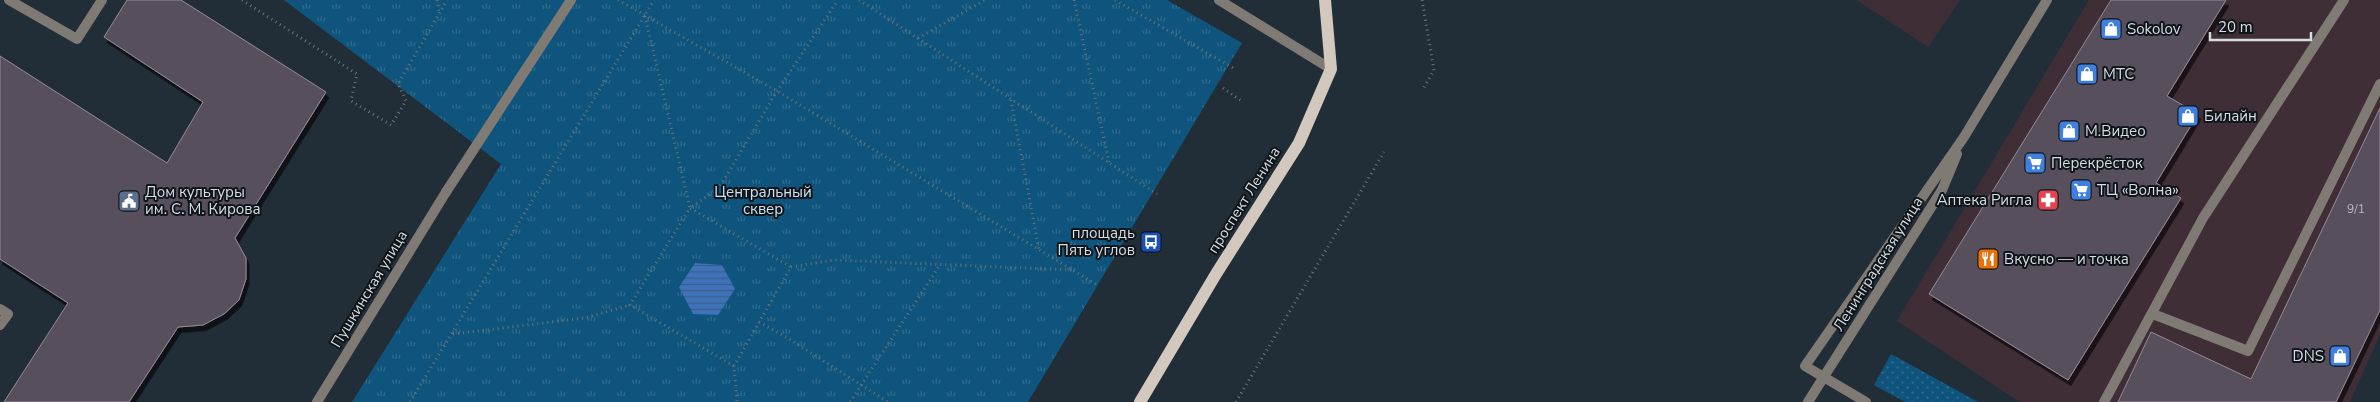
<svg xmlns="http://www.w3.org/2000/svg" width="2380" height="402" font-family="'Nunito Sans',sans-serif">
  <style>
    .commercial { fill: #402e36 }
    .grass { fill: url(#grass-dots) }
    .park { fill: url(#park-tufts) }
    .water { fill: url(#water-rules) }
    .building { fill: #59505c; stroke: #948997; filter: url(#shadow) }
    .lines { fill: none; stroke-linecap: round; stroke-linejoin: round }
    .path { stroke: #68737a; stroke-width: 3; stroke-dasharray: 1 4; stroke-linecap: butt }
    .service { stroke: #7f7a74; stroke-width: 10 }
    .pedestrian { stroke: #7f7a74; stroke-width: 10 }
    .minor { stroke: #7f7a74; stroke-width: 10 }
    .primary { stroke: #d3c8bd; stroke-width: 12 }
    .labels { text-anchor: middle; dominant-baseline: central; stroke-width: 4; stroke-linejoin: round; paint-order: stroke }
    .number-label { font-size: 12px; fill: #b6bac1 }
    .poi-label { font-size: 15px; fill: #d5dde3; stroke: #10151a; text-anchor: start }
    .park-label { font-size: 15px; fill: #cce1f1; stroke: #10151a }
    .street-label { font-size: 15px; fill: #d5dde3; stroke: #10151a }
  </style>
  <defs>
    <pattern id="grass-dots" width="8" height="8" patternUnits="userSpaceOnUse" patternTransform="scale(1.25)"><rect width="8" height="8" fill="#0e547c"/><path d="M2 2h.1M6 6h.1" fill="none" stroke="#306c8e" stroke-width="1.8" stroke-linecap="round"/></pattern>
    <pattern id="park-tufts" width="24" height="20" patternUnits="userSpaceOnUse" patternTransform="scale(1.25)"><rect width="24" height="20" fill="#0e547c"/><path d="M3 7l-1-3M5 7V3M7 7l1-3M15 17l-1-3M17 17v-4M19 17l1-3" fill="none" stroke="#306c8e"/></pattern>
    <pattern id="water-rules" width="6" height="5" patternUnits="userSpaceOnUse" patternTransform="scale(1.25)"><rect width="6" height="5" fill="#3e72bb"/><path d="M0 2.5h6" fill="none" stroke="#3f5c85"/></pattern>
    <filter id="shadow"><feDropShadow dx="3" dy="5.5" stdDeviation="0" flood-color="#0009"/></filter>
  </defs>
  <rect width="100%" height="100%" fill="#222e37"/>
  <path class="commercial" d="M 1857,0 L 1960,0 L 1928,47 Z
    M 2089,0 L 2380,0 L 2380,334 L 2350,402 L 2020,402 L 1897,321 Z"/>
  <path class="grass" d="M 1891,354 L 1978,402 L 1905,402 L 1874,385 Z"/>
  <path class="park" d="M 284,0 L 1167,0 L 1242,43 L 1028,402 L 352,402 L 501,164 Z"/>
  <path class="water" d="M 695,263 L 722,265 L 735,289 L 718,315 L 693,314 L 679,287 Z"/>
  <path class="building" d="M 127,0 L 181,0 L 326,92 L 235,238 L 246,258 L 246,279 L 239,300 L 224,314 L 203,325 L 178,327 L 129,402 L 4,402 L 68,303 L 0,259 L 0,56 L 167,163 L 203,102 L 104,37 Z
    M 2111,0 L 2226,0 L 2167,96 L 2198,114 L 2156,183 L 2181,198 L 2068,380 L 1929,294 Z
    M 2380,108 L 2380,310 L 2336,402 L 2118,402 L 2151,332 L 2251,379 Z"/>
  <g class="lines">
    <path class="path" d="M 242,0 L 357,74 L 351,101 L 391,125 L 406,101 L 398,84 L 447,0
      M 437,0 L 439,12
      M 618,0 L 777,91 L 1099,286
      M 859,0 L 1157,194
      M 1074,0 L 1109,162
      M 1115,0 L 1235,69
      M 1422,0 L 1434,70 L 1423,89
      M 645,16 L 690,208 L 719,188 L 777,91 L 838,0
      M 918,38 L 985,0
      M 1223,88 L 1243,102
      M 1011,100 L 1039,250
      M 791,267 L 834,260 L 1073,270
      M 759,322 L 786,337 L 888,402
      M 453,334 L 585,318 L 630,305
      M 734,366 L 630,305 L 690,208 L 791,267 L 734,366 L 737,402
      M 410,402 L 654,0
      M 850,402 L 940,265
      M 1236,402 L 1384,152"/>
    <path class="service" d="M 9,0 L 77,39 L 102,0
      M 0,309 L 8,314 L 0,325
      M 2153,314 L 2248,351 L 2380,84
      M 2104,402 L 2203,218 L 2344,0"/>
    <path class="pedestrian" d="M 1219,0 L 1331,69
      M 446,192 L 571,0"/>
    <path class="minor" d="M 317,402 L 446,192
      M 1808,402 L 1942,190 L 1957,154
      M 1866,402 L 1805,366 L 1964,137 L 2047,0"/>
    <path class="primary" d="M 1140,402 L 1216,274 L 1299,143 L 1331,69 L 1325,0"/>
  </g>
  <defs>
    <g id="shop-square" transform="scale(1.125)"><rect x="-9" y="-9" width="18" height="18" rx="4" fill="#3f7fe0" stroke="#10151a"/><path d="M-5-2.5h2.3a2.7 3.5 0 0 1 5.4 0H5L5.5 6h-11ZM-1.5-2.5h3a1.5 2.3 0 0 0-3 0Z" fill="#fff"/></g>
    <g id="supermarket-square" transform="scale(1.125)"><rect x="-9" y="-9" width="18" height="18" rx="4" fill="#3f7fe0" stroke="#10151a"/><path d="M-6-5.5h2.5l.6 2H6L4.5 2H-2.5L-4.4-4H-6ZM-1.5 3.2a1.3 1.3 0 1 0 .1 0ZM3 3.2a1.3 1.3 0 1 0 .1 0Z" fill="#fff"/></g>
    <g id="pharmacy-square" transform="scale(1.125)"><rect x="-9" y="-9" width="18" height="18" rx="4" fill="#e0444e" stroke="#10151a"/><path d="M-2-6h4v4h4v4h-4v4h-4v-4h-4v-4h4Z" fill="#fff"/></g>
    <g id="civic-square" transform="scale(1.125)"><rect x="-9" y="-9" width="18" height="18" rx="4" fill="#5c6f8a" stroke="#10151a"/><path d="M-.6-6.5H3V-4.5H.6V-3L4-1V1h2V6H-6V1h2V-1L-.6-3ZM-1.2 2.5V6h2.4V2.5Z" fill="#fff"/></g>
    <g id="bus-square" transform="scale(1.125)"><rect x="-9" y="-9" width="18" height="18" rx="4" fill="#1a4fb4" stroke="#10151a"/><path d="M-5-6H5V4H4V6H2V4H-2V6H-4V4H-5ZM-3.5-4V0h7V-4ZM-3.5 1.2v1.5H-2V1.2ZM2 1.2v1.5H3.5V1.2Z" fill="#fff"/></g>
    <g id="restaurant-square" transform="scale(1.125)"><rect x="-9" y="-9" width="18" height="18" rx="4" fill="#e8710a" stroke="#10151a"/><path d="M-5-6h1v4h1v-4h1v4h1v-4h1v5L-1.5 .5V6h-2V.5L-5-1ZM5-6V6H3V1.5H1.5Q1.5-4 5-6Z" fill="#fff"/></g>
  </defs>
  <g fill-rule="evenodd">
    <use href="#shop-square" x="2111" y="29"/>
    <use href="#shop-square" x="2087" y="74"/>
    <use href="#shop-square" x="2188" y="116"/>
    <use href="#shop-square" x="2069" y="131"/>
    <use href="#supermarket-square" x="2035" y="163"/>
    <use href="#supermarket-square" x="2081" y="190"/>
    <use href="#pharmacy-square" x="2048" y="200"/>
    <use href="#civic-square" x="129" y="201"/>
    <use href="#bus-square" x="1151" y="242"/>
    <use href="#restaurant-square" x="1988" y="259"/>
    <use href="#shop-square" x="2340" y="356"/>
  </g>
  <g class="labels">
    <g class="number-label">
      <text x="2356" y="209">9/1</text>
    </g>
    <g class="poi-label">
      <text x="2127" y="29">Sokolov</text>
      <text x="2103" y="74">МТС</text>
      <text x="2204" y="116">Билайн</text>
      <text x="2085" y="131">М.Видео</text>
      <text x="2051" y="163">Перекрёсток</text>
      <text x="2097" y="190">ТЦ «Волна»</text>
      <text x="145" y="192">Дом культуры<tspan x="145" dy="17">им. С. М. Кирова</tspan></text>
      <text x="2032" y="200" text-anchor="end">Аптека Ригла</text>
      <text x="1135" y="233" text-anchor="end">площадь<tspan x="1135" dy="17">Пять углов</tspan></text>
      <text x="2004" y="259">Вкусно — и точка</text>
      <text x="2324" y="356" text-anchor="end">DNS</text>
    </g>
    <g class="park-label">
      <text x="763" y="192">Центральный<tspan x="763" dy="17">сквер</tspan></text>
    </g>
    <g class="street-label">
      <text transform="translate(1244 200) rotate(-58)">проспект Ленина</text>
      <text transform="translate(1878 264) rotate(-58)">Ленинградская улица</text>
      <text transform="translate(369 289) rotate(-59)">Пушкинская улица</text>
    </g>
  </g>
  <path d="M2210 32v8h101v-8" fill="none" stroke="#d5dde3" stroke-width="2.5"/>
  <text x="2218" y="32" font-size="15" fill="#d5dde3" stroke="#10151a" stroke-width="4" paint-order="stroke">20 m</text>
</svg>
